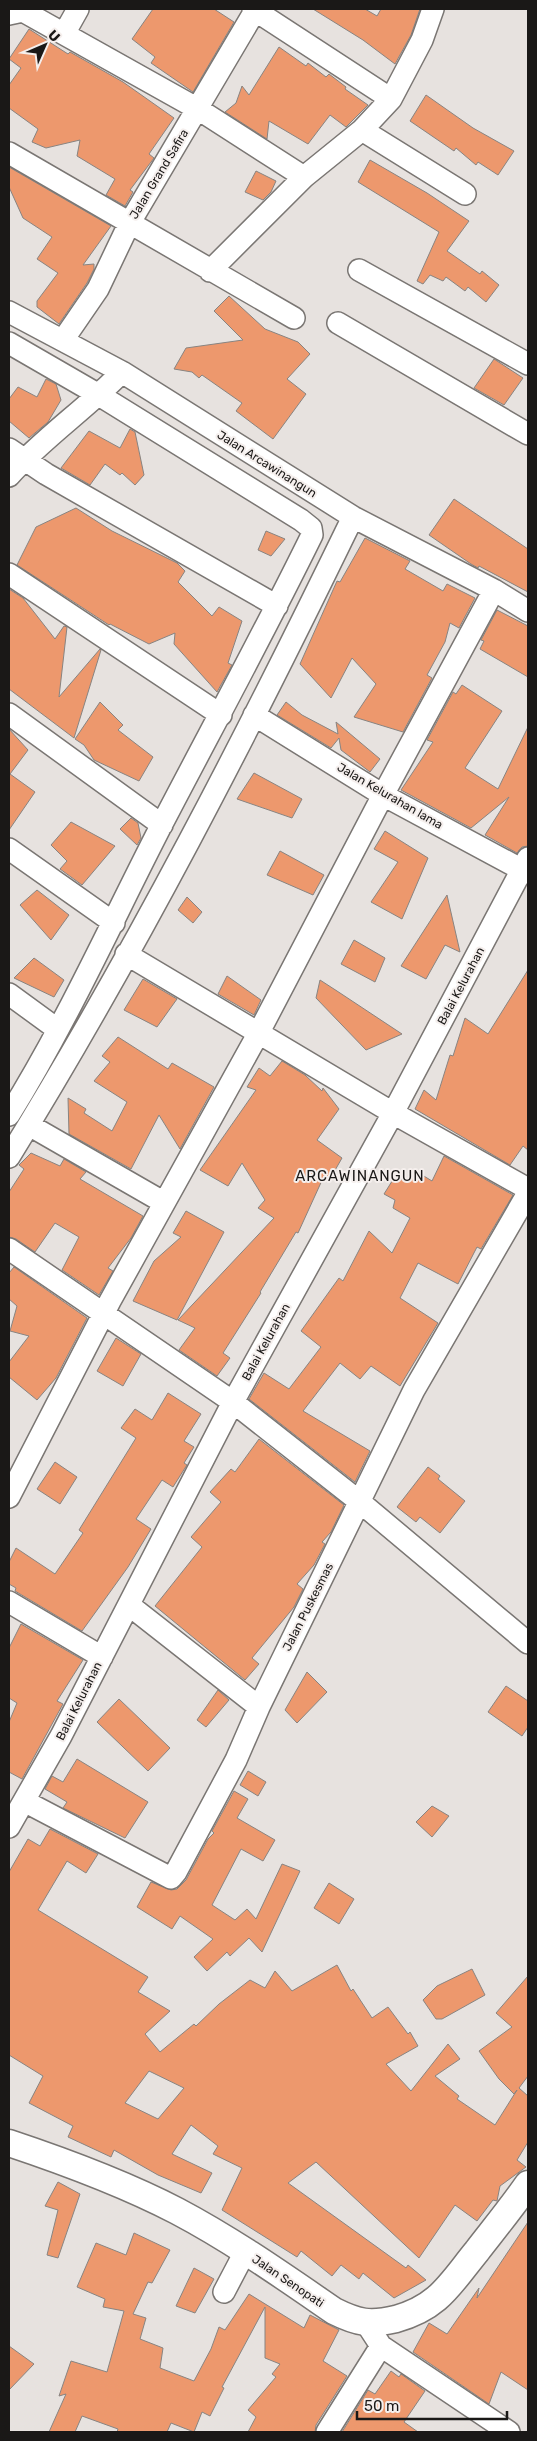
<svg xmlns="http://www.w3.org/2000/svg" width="537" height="2441" font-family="Rubik,sans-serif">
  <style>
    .building { fill: #ed986d; stroke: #888481; fill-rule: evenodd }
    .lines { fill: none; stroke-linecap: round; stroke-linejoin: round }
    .minor-casing { stroke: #7a7673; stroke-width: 24 }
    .major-casing { stroke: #7a7673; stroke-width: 29 }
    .minor { stroke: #fff; stroke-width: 21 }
    .major { stroke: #fff; stroke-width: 26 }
    .labels { text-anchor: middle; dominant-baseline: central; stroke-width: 4; stroke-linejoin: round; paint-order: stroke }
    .street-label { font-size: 12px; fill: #1a1817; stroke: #f5efed }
    .quarter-label { font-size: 15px; letter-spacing: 1px; fill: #1a1817; stroke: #f5efed }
  </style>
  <rect width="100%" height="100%" fill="#e7e2df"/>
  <path class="building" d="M 153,9 L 214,9 L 234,22 L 193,92 L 151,63 L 155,57 L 132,39 Z
    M 313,9 L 365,9 L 377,16 L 381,9 L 420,9 L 411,35 L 395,64 L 363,40 Z
    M 29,29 L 68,54 L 70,52 L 123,82 L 174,118 L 149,154 L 154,158 L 130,190 L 133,192 L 125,206 L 106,195 L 115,179 L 77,156 L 80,140 L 46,148 L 32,142 L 38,129 L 9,108 L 9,85 L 21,68 L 9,59 Z
    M 279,47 L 306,66 L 308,63 L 326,77 L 329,74 L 346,87 L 345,89 L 368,105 L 346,127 L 330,115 L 308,144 L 269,121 L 267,139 L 225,112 L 236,103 L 242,86 L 249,95 Z
    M 426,95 L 473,128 L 514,151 L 498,175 L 478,162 L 476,165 L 456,148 L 454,151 L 410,121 Z
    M 370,160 L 427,193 L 469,221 L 447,251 L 480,274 L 482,271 L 499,285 L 486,302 L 468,287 L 465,291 L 446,277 L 443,281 L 430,275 L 423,284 L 417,281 L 439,232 L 358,182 Z
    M 9,167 L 111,226 L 83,265 L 94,264 L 94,269 L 87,283 L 59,324 L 37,307 L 37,301 L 58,273 L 37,259 L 52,237 L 23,218 L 9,187 Z
    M 256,171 L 276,181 L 271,192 L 263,200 L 245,192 Z
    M 229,296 L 265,329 L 298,342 L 310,354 L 287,379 L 306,394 L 273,439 L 236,411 L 242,403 L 202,375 L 199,378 L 192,372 L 174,369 L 186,348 L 243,340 L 214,311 Z
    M 494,359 L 523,378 L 504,405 L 474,388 Z
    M 46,379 L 56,384 L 61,400 L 48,422 L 29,438 L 9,421 L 9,399 L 18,387 L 37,397 Z
    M 130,429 L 135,432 L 144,475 L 135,485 L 122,473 L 120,475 L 105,464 L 90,485 L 61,468 L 89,431 L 120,448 Z
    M 454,499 L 528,549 L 528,592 L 479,566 L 478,568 L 471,564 L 429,535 Z
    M 76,508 L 112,531 L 177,563 L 185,571 L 178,582 L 212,616 L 219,607 L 242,621 L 228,663 L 232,665 L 217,692 L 174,644 L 175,633 L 149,644 L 110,624 L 109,625 L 17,565 L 36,527 Z
    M 266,531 L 285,539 L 271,556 L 258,550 Z
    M 365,538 L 410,561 L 405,569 L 443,591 L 447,584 L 475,598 L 459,628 L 450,623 L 445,642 L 427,675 L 432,678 L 403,732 L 354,717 L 376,684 L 352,658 L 331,698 L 300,664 L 337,581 L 340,582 Z
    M 9,589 L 23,598 L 55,639 L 64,626 L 67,627 L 59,697 L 100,649 L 101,650 L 74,738 L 9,689 Z
    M 497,610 L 528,626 L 528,677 L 480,649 L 484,641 L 481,640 Z
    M 462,685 L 502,711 L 465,768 L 498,789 L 528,727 L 528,846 L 522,847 L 517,853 L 485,835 L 509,797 L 471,828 L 401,790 L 433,742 L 427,740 L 453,692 L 456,694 Z
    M 100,702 L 123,725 L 118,730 L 153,757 L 139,781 L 94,760 L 84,745 L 75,739 Z
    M 286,702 L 302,715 L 338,734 L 336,722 L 380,759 L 370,772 L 341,750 L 339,738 L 331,748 L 277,715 Z
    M 9,729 L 28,750 L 10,774 L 35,792 L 9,830 Z
    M 254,773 L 302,799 L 292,818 L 237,799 Z
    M 131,818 L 138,823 L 141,838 L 137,845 L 120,829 Z
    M 71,822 L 115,846 L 82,885 L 60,869 L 67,861 L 51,845 Z
    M 385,831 L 428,858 L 402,919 L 371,902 L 398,862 L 374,849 Z
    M 280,851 L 324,875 L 313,895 L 267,875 Z
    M 37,890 L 69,915 L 51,940 L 20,905 Z
    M 447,895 L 460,952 L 445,945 L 426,979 L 401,966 Z
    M 187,897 L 202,912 L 193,923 L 178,910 Z
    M 354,940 L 385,958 L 375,982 L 341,964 Z
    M 34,958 L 64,980 L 54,997 L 14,978 Z
    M 528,970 L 528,1150 L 523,1146 L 510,1165 L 415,1109 L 424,1090 L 436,1100 L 450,1055 L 453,1056 L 465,1018 L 488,1034 Z
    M 227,976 L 261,1000 L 254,1015 L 218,994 Z
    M 143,979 L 177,999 L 157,1027 L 124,1010 Z
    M 320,980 L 337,991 L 402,1034 L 366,1050 L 316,998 Z
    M 118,1037 L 168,1069 L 172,1063 L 214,1087 L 180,1149 L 159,1115 L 131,1169 L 69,1134 L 68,1098 L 86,1109 L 84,1113 L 112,1131 L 127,1102 L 94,1081 L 110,1062 L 102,1056 Z
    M 282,1061 L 305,1075 L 322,1091 L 323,1088 L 339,1109 L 317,1140 L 342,1158 L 330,1179 L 324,1176 L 298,1233 L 296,1232 L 260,1292 L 261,1293 L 223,1353 L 230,1358 L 217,1376 L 179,1350 L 195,1328 L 178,1320 L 274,1218 L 258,1208 L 265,1200 L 242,1163 L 228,1186 L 200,1170 L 256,1090 L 247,1087 L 259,1068 L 270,1076 Z
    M 31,1153 L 60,1166 L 64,1159 L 86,1172 L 80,1179 L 143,1216 L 131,1238 L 108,1268 L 113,1271 L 99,1295 L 62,1270 L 79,1237 L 55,1223 L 35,1252 L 16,1239 L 9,1237 L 9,1192 L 24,1169 L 19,1165 Z
    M 444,1156 L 513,1195 L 481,1249 L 477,1247 L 458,1284 L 418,1263 L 400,1298 L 438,1323 L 400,1386 L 371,1366 L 360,1379 L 340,1363 L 303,1411 L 370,1451 L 355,1482 L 249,1399 L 264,1373 L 289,1389 L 321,1347 L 301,1331 L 339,1278 L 343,1281 L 369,1231 L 392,1253 L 410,1218 L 393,1208 L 395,1200 L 384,1194 L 394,1178 L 408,1181 L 414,1170 L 432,1181 Z
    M 186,1211 L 224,1232 L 177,1320 L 133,1301 L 154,1261 L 181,1237 L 173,1233 Z
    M 14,1267 L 87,1318 L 56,1378 L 37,1400 L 9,1377 L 9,1362 L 29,1336 L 10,1331 L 17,1306 L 9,1299 L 9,1273 Z
    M 116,1338 L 141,1354 L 123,1386 L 97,1371 Z
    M 168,1393 L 201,1414 L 184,1441 L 194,1447 L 184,1463 L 187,1465 L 185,1468 L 173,1487 L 162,1480 L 136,1519 L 151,1529 L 128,1567 L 82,1631 L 15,1591 L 16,1588 L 9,1584 L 9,1562 L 16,1548 L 55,1574 L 83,1533 L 79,1530 L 136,1438 L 121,1428 L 135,1409 L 152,1420 Z
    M 259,1439 L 344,1505 L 331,1532 L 322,1542 L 325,1544 L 314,1565 L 297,1584 L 303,1589 L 294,1607 L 252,1658 L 259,1664 L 245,1680 L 155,1606 L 202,1547 L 191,1537 L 221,1502 L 210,1492 L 231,1469 L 235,1472 Z
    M 55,1462 L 77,1477 L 60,1504 L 37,1489 Z
    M 428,1467 L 440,1476 L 438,1479 L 465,1501 L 440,1533 L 420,1517 L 416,1522 L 397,1507 Z
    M 21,1624 L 83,1660 L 57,1701 L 63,1704 L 22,1779 L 9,1772 L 9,1722 L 17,1703 L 9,1698 L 9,1648 Z
    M 307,1672 L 327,1692 L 297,1723 L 285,1710 Z
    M 506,1686 L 528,1701 L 528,1727 L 522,1736 L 488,1712 Z
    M 218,1690 L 229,1700 L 206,1727 L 197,1720 Z
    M 119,1699 L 170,1748 L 148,1771 L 97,1722 Z
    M 77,1759 L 148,1802 L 125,1838 L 63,1808 L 67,1802 L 45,1789 L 52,1776 L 63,1782 Z
    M 248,1771 L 266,1782 L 258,1796 L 240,1785 Z
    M 234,1791 L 248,1799 L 237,1818 L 275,1840 L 263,1861 L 241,1849 L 212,1905 L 235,1920 L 247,1909 L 256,1919 L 282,1864 L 300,1871 L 262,1952 L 249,1938 L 230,1956 L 227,1952 L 207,1971 L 194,1957 L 213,1939 L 180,1916 L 172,1929 L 137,1907 L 151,1882 L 171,1890 L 177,1889 L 186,1880 L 208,1839 L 214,1833 L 212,1831 Z
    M 432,1806 L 449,1816 L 432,1837 L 416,1822 Z
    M 50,1829 L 98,1854 L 86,1873 L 67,1861 L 38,1910 L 148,1977 L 138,1992 L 170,2011 L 145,2034 L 160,2052 L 194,2024 L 196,2026 L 219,2004 L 250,1980 L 265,1988 L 275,1971 L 292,1991 L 337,1965 L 351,1991 L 353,1989 L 372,2018 L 388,2007 L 408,2034 L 410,2032 L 418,2046 L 386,2064 L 411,2091 L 448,2044 L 460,2059 L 435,2076 L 459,2096 L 457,2099 L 495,2125 L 517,2090 L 514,2094 L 499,2079 L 479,2051 L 512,2027 L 496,2013 L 528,1976 L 528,2076 L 519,2088 L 528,2096 L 528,2142 L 517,2160 L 526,2167 L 500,2186 L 497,2201 L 493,2200 L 477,2221 L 455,2205 L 419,2258 L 316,2162 L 288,2183 L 406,2268 L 408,2265 L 426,2280 L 394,2298 L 363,2273 L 359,2279 L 341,2265 L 332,2276 L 301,2251 L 297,2257 L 222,2210 L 242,2168 L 213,2154 L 218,2146 L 191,2125 L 172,2154 L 212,2173 L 201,2193 L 158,2175 L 114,2150 L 111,2157 L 68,2137 L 73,2126 L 29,2103 L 43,2076 L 9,2055 L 9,1872 L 28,1839 L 40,1846 ZM 149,2071 L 184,2088 L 158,2119 L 125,2103 Z
    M 329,1883 L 354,1899 L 339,1924 L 314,1908 Z
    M 472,1969 L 485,1995 L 442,2019 L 436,2019 L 423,2000 L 437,1986 Z
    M 58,2182 L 80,2194 L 58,2258 L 47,2255 L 58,2210 L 45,2206 Z
    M 528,2222 L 528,2390 L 501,2372 L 489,2404 L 413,2352 L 429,2323 L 447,2334 L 479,2288 L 477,2298 Z
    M 134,2233 L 170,2250 L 152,2283 L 148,2282 L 133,2314 L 146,2318 L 140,2339 L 163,2348 L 160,2368 L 194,2381 L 211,2349 L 219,2327 L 225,2330 L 249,2294 L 304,2328 L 310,2315 L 339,2330 L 323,2361 L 347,2376 L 316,2425 L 315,2432 L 248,2432 L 256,2417 L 248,2410 L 276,2377 L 272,2374 L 280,2364 L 265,2358 L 265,2307 L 222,2387 L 224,2388 L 210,2416 L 202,2412 L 194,2432 L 171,2423 L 167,2432 L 117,2432 L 118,2429 L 82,2416 L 75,2432 L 49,2432 L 66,2394 L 59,2396 L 71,2361 L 107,2372 L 124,2311 L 103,2307 L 105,2299 L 77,2287 L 96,2243 L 126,2255 Z
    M 194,2268 L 214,2279 L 195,2313 L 176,2306 Z
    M 9,2346 L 34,2364 L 9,2390 Z
    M 391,2371 L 399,2377 L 401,2374 L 425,2391 L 404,2422 L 418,2432 L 342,2432 L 368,2390 L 375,2394 Z"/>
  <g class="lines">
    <g class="minor-casing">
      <path id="minor" d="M 253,9 L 391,99
        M 9,14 L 23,11 L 64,34 L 198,109 L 304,177
        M 64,34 L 78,9
        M 362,130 L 465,194
        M 9,153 L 294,318
        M 359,270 L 528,364
        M 210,271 L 304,177 L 362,130 L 391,99 L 422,40 L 433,9
        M 9,312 L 122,372 L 353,517 L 494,590 L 528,611
        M 338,323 L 528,434
        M 63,340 L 98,289 L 129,224 L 256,9
        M 9,343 L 99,395 L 301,520 L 311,528 L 312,535 C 264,633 212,728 162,824 C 112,921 67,1022 9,1115
        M 9,449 L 46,474 L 277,606
        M 9,476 C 43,438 86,409 122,372
        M 9,574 L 221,715
        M 9,714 L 162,825
        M 254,715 L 383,795 L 528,873
        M 9,849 L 114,923
        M 126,954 L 393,1113 L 528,1189
        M 9,994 L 57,1029
        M 29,1125 L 163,1202
        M 9,1157 C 136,951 247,735 353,517
        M 9,1249 L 233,1402 L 360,1502 L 528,1643
        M 9,1497 L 110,1301 L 258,1034 L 383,795 L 494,590
        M 9,1602 L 102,1657
        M 129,1605 L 259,1707
        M 24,1801 L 165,1875 L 171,1878 L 176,1872 L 236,1760 L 259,1707 L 414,1390 L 528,1193
        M 9,1827 L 61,1736 L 233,1402 L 393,1113 L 528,858
        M 224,2292 L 245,2252
        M 366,2323 L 381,2346 L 509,2432
        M 327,2432 L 381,2346"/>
    </g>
    <g class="major-casing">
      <path id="major" d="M 9,2143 C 63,2161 127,2185 177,2211 C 232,2240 283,2276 334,2311 C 358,2323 370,2325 396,2319 C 439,2307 450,2284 477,2251 C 494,2229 512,2207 528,2184"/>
    </g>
    <use href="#minor" class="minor"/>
    <use href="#major" class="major"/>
  </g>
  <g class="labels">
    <g class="street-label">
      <text transform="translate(159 174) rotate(-59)">Jalan Grand Safira</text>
      <text transform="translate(267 464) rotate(32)">Jalan Arcawinangun</text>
      <text transform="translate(390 796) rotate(30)">Jalan Kelurahan lama</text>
      <text transform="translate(461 986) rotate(-62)">Balai Kelurahan</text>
      <text transform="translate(266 1342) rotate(-61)">Balai Kelurahan</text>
      <text transform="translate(308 1607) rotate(-63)">Jalan Puskesmas</text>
      <text transform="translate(79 1701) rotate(-63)">Balai Kelurahan</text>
      <text transform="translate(288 2281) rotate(34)">Jalan Senopati</text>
    </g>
    <g class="quarter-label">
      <text x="360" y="1176">ARCAWINANGUN</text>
    </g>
  </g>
  <rect width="537" height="2441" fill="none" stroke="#1a1817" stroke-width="20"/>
  <g transform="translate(45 45) rotate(45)" stroke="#f5efed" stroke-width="4" paint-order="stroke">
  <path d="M0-4L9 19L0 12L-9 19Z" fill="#1a1817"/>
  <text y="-8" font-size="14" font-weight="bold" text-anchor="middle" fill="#1a1817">U</text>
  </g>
  <path d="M357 2411v8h150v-8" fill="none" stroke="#1a1817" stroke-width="2.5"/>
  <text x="364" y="2411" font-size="15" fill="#1a1817" stroke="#f5efed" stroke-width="4" paint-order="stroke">50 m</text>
</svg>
